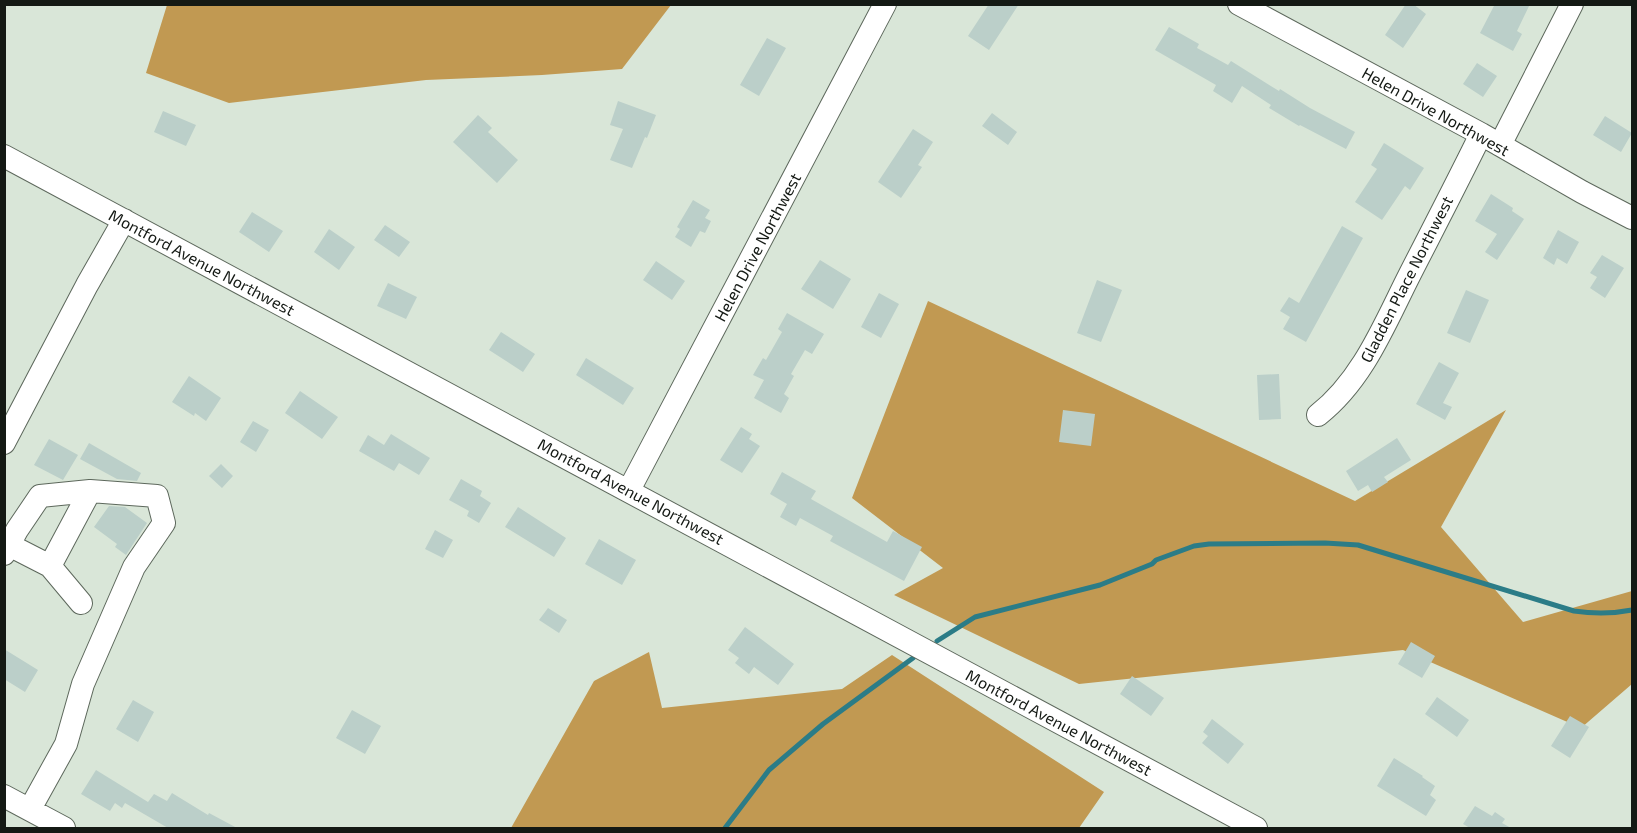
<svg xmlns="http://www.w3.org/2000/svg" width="1637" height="833" font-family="'Exo 2',sans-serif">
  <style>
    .forest { fill: #c19952 }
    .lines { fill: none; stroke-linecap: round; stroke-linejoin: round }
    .stream { stroke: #2b7c87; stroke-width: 5 }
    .building { fill: #bbcfc9 }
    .minor-casing { stroke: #5d685c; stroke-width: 24 }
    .minor { stroke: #fff; stroke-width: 22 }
    .labels { text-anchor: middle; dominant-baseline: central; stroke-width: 5; stroke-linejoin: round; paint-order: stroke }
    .street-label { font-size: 16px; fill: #141914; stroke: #fff }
  </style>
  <rect width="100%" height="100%" fill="#d9e6d8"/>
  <path class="forest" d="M 167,5 L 167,4 L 671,5 L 622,69 L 542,75 L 426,80 L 229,103 L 146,73 Z
    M 928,301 L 1355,501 L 1506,410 L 1441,527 L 1523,622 L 1632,591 L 1632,684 L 1581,728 L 1403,650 L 1079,684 L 894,595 L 943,568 L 852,498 Z
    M 649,652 L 662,708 L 842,689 L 892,655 L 1104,792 L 1079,828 L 511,828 L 594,681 Z"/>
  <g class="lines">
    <path class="stream" d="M 937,641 L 975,617 L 1100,585 L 1152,564 L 1156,560 L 1194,546 L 1209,544 L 1325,543 L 1358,545 L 1574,611 C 1595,614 1612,614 1632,610
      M 725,828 L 769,770 L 823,724 L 913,658"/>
  </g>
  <path class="building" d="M 989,4 L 1019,4 L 989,50 L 968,36 Z
    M 1406,4 L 1413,4 L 1426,14 L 1403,48 L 1385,35 Z
    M 1495,4 L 1530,4 L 1517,31 L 1522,34 L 1513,51 L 1480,33 Z
    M 1169,27 L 1199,44 L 1197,48 L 1228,65 L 1231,61 L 1279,91 L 1280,89 L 1310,108 L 1355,132 L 1346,149 L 1300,125 L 1299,126 L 1269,108 L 1271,105 L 1242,86 L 1232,103 L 1213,91 L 1216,85 L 1155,50 Z
    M 767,38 L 786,48 L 759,96 L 740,85 Z
    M 1477,63 L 1497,76 L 1483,97 L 1463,84 Z
    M 618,101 L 656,115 L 647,138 L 645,137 L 632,168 L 610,160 L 623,129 L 610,125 Z
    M 163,111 L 196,125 L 186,146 L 154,132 Z
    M 992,113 L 1017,132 L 1008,145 L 982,126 Z
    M 478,115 L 492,128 L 488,132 L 518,160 L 497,183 L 453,142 Z
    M 1605,116 L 1632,133 L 1621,152 L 1593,135 Z
    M 913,129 L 933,142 L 918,165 L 922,167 L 901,198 L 878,182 Z
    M 1384,143 L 1424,168 L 1410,190 L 1405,186 L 1382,220 L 1355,202 L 1377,169 L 1371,165 Z
    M 1491,194 L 1513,208 L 1512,211 L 1524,219 L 1497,260 L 1485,252 L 1497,234 L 1475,221 Z
    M 693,200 L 710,210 L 705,218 L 711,221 L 705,233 L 700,231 L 691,247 L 675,237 L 680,229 L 677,227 Z
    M 252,212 L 283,231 L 269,252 L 239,232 Z
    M 385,225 L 410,242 L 399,257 L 374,240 Z
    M 1342,226 L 1363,238 L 1306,342 L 1283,329 L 1290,317 L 1280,311 L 1289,297 L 1299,303 Z
    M 329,229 L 355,247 L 339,270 L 314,252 Z
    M 1558,230 L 1579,242 L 1567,264 L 1557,258 L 1554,265 L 1543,258 Z
    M 1602,255 L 1624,268 L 1605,298 L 1590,288 L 1597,277 L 1590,273 Z
    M 820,260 L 851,279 L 833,309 L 801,289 Z
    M 656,261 L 685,281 L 672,300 L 643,280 Z
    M 1097,280 L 1122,290 L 1101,342 L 1077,333 Z
    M 388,283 L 417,297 L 406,319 L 377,306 Z
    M 1466,290 L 1489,300 L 1470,343 L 1447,333 Z
    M 879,293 L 899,304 L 881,338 L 861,327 Z
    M 787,313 L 824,334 L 812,354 L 805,350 L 791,374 L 794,376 L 784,394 L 789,398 L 781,413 L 754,398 L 764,380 L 753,375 L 763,358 L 766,360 L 782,332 L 778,329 Z
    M 501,332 L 535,354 L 523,372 L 489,350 Z
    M 586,358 L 634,388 L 623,405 L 576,375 Z
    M 1439,362 L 1459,373 L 1443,403 L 1452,407 L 1445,420 L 1416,404 Z
    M 1279,374 L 1281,419 L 1259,420 L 1257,375 Z
    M 189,376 L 221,398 L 206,421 L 195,413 L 194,416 L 172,402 Z
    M 300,391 L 338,417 L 322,439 L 285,413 Z
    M 1063,410 L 1095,414 L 1091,446 L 1059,442 Z
    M 253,421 L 269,430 L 256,452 L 240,442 Z
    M 741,427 L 752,434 L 749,439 L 760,446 L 742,473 L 720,460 Z
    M 391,434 L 430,458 L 419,475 L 399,463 L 394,471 L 359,451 L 368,435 L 384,445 Z
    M 1397,438 L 1411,460 L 1384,477 L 1388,482 L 1372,492 L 1368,485 L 1358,491 L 1346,471 Z
    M 49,439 L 78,455 L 63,480 L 34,465 Z
    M 89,443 L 141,473 L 137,481 L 117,479 L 80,459 Z
    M 221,464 L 233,476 L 222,488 L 209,476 Z
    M 782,472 L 816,491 L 811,499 L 887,542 L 893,531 L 922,547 L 904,581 L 830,541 L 833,536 L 800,518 L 796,526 L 780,517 L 787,504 L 770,494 Z
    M 461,479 L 482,491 L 480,496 L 491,503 L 479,523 L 467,516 L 469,511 L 449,500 Z
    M 109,506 L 125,507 L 147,523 L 126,555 L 115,547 L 117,544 L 94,527 Z
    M 518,507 L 566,538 L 554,557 L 505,527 Z
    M 435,530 L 453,540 L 443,558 L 425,549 Z
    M 599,539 L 636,560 L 622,585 L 585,564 Z
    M 548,608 L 567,620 L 559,633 L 539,620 Z
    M 745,627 L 794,664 L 778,685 L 754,667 L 749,674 L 735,663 L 739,658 L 728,650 Z
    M 1411,642 L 1435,656 L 1422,678 L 1398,664 Z
    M 4,649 L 38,670 L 25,692 L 4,679 Z
    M 1132,676 L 1164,698 L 1151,716 L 1120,694 Z
    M 1437,697 L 1469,720 L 1457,737 L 1425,714 Z
    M 133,700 L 154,712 L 138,742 L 116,729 Z
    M 352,710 L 381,726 L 365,754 L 336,738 Z
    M 1570,716 L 1589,727 L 1570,758 L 1551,746 Z
    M 1212,719 L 1244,744 L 1228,764 L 1202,743 L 1208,736 L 1203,732 Z
    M 1394,758 L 1423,776 L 1422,777 L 1435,786 L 1430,795 L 1436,800 L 1426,816 L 1377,786 Z
    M 96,770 L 148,802 L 154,794 L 167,801 L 172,793 L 208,815 L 209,813 L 237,828 L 168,828 L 125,803 L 122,808 L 115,803 L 110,811 L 81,794 Z
    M 1475,806 L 1492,816 L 1495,812 L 1505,819 L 1502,823 L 1511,828 L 1470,828 L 1463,824 Z"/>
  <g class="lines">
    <g class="minor-casing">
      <path id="minor" d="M 1239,4 L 1481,134 L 1582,192 L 1632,218
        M 1500,145 L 1572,4
        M 4,156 L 1256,828
        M 1318,415 C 1363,380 1385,323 1410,274 C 1434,227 1458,181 1481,134
        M 4,443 L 87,285 L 124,220
        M 629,490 L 885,4
        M 9,545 L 50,566 L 90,491 L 157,496 L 164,523 L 134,567 L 83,684 L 66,744 L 30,809
        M 4,554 L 17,530 L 40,496 L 90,491
        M 50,566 L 81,603
        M 4,796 L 64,828"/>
    </g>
    <use href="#minor" class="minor"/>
  </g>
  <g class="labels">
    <g class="street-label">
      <text transform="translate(1436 111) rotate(29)">Helen Drive Northwest</text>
      <text transform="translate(757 247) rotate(-62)">Helen Drive Northwest</text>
      <text transform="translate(202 262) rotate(28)">Montford Avenue Northwest</text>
      <text transform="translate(1406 279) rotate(-63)">Gladden Place Northwest</text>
      <text transform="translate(631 491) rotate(28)">Montford Avenue Northwest</text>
      <text transform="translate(1059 722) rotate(28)">Montford Avenue Northwest</text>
    </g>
  </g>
  <rect width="1637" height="833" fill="none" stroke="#141914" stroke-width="12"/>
</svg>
